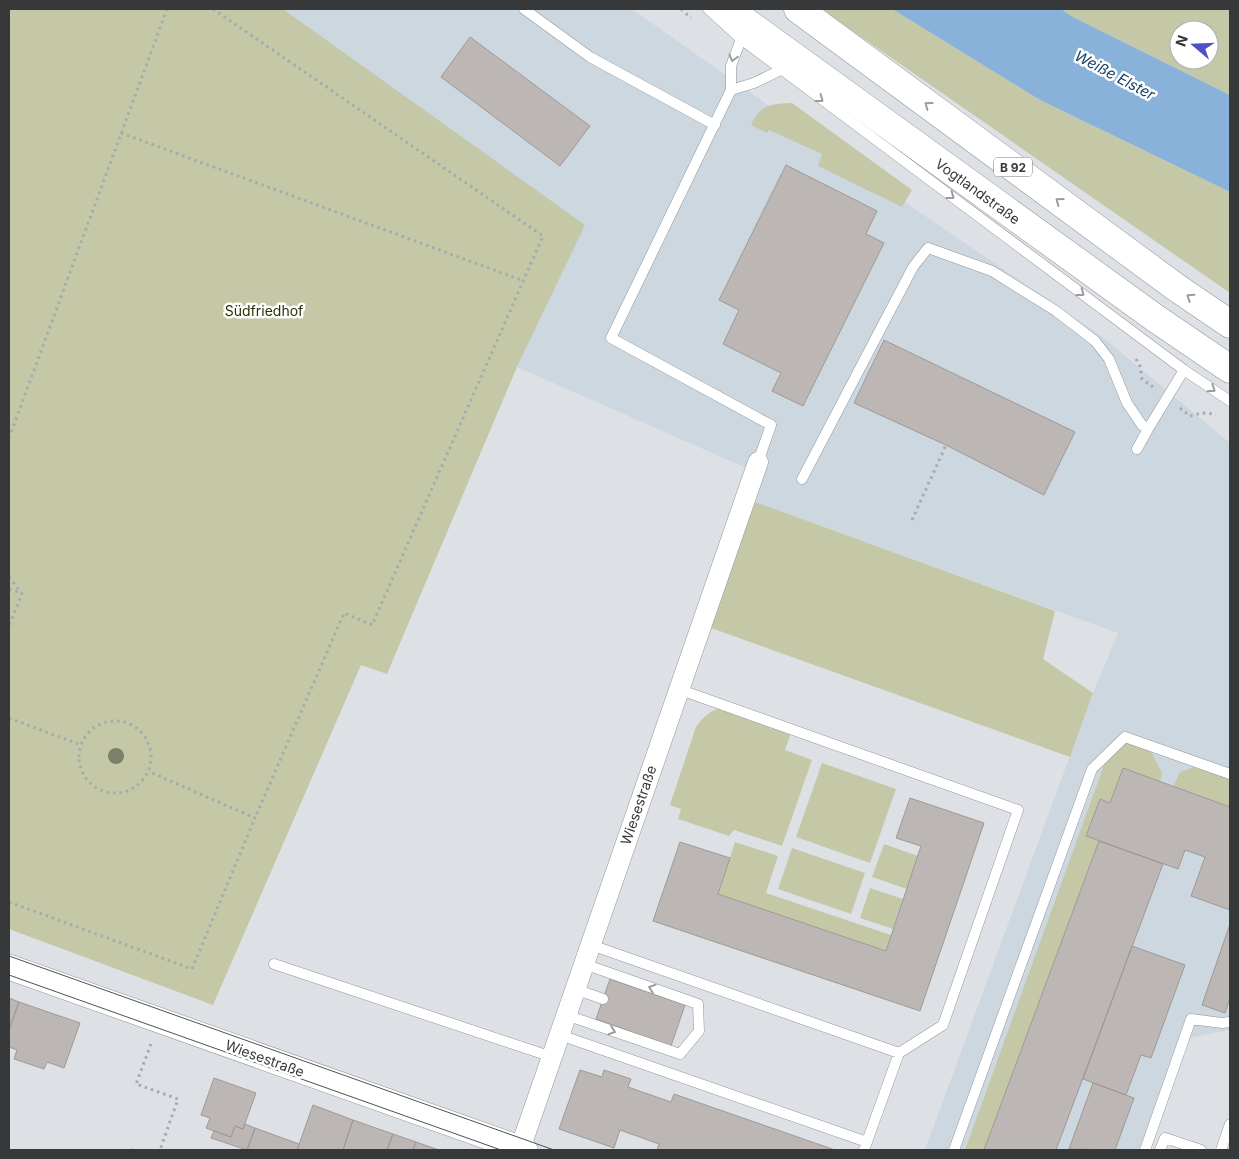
<svg xmlns="http://www.w3.org/2000/svg" width="1239" height="1159" font-family="Inter,sans-serif">
  <style>
    .built { fill: #cdd7e0 }
    .green { fill: #c5c8a7; fill-rule: evenodd }
    .water { fill: #89b2da }
    .building { fill: #bcb7b5; stroke: #9e9997 }
    .lines { fill: none; stroke-linecap: round; stroke-linejoin: round }
    .service-casing { stroke: #929699; stroke-width: 11 }
    .minor-casing { stroke: #929699; stroke-width: 21 }
    .tertiary-casing { stroke: #929699; stroke-width: 26 }
    .primary-casing { stroke: #929699; stroke-width: 29 }
    .path { stroke: #a7aaad; stroke-width: 3; stroke-dasharray: 2.5 4; stroke-linecap: butt }
    .service { stroke: #fff; stroke-width: 10 }
    .minor { stroke: #fff; stroke-width: 20 }
    .tertiary { stroke: #fff; stroke-width: 25 }
    .primary { stroke: #fff; stroke-width: 28 }
    .tram { stroke: #4e5052; stroke-width: 1 }
    .tree { fill: #7d806a }
    .oneway { stroke: #9b9c9c }
    .labels { text-anchor: middle; dominant-baseline: central; stroke-width: 5; stroke-linejoin: round; paint-order: stroke }
    .shield { fill: #fff; stroke: #737475; stroke-width: 1 }
    .shield-label { font-size: 12px; font-weight: bold; fill: #37383a }
    .street-label { font-size: 14px; fill: #37383a; stroke: #fff }
    .park-label { font-size: 14px; fill: #2f3005; stroke: #fff }
    .water-label { font-size: 15px; font-style: italic; fill: #154369; stroke: #fff }
  </style>
  <rect width="100%" height="100%" fill="#dde1e5"/>
  <path class="built" d="M 283,9 L 632,9 L 912,207 L 1100,335 L 1230,443 L 1230,1030 L 1189,1038 L 1150,1150 L 925,1150 L 1093,693 L 1118,633 L 747,499 L 753,471 L 517,367 L 584,225 Z"/>
  <path class="green" d="M 9,9 L 283,9 L 585,225 L 517,367 L 387,674 L 361,665 L 213,1005 L 9,929 Z
    M 821,9 L 892,9 L 1040,100 L 1230,192 L 1230,293 Z
    M 1061,9 L 1230,9 L 1230,95 L 1073,17 ZM 1179,30 L 1209,30 L 1209,60 L 1179,60 Z
    M 792,103 L 912,190 L 902,207 L 818,166 L 822,154 L 769,130 L 767,133 L 751,125 C 761,104 770,104 792,103 Z
    M 747,499 L 1055,611 L 1043,659 L 1093,693 L 1070,757 L 700,624 Z
    M 726,706 L 792,730 L 785,750 L 812,760 L 782,846 L 734,830 L 729,836 L 678,819 L 681,809 L 670,805 L 696,727 C 704,715 712,710 726,706 Z
    M 1125,737 L 1148,745 L 1162,773 L 1160,782 L 1123,768 L 1110,803 L 1100,799 L 1086,836 L 1099,841 L 984,1150 L 965,1150 L 1108,754 Z
    M 822,763 L 896,789 L 870,863 L 796,837 Z
    M 1203,764 L 1230,774 L 1230,807 L 1173,787 L 1180,772 Z
    M 735,842 L 778,856 L 766,893 L 891,935 L 886,951 L 718,894 Z
    M 884,844 L 918,856 L 907,889 L 872,877 Z
    M 792,848 L 865,873 L 851,914 L 778,889 Z
    M 870,888 L 903,899 L 893,929 L 860,918 Z"/>
  <path class="water" d="M 892,9 L 1061,9 L 1073,17 L 1230,95 L 1230,192 L 1040,100 Z"/>
  <path class="building" d="M 470,37 L 590,126 L 560,166 L 441,77 Z
    M 786,165 L 877,211 L 866,234 L 884,243 L 803,406 L 772,391 L 781,373 L 723,344 L 739,310 L 719,300 Z
    M 884,340 L 1075,432 L 1044,495 L 946,445 L 854,403 Z
    M 1123,768 L 1230,807 L 1230,910 L 1191,896 L 1205,857 L 1185,850 L 1178,869 L 1086,836 L 1100,799 L 1110,803 Z
    M 910,798 L 984,823 L 920,1011 L 653,921 L 680,842 L 730,858 L 718,894 L 886,951 L 921,846 L 896,838 Z
    M 1099,841 L 1163,864 L 1056,1150 L 984,1150 Z
    M 1230,924 L 1230,998 L 1225,1013 L 1202,1005 Z
    M 1132,946 L 1185,965 L 1151,1058 L 1141,1055 L 1126,1095 L 1083,1079 Z
    M 610,979 L 685,1005 L 671,1046 L 596,1019 Z
    M 9,998 L 19,1002 L 9,1030 Z
    M 19,1002 L 80,1023 L 64,1068 L 47,1062 L 44,1069 L 14,1059 L 17,1050 L 9,1047 L 9,1030 Z
    M 580,1070 L 602,1077 L 604,1070 L 631,1079 L 628,1087 L 671,1102 L 674,1094 L 835,1150 L 657,1150 L 659,1144 L 620,1130 L 614,1148 L 559,1129 Z
    M 214,1078 L 256,1093 L 243,1129 L 235,1126 L 231,1137 L 206,1128 L 210,1118 L 201,1115 Z
    M 1093,1083 L 1134,1098 L 1115,1150 L 1069,1149 Z
    M 313,1105 L 353,1120 L 343,1150 L 297,1150 Z
    M 353,1120 L 393,1134 L 387,1150 L 343,1150 Z
    M 245,1124 L 255,1128 L 247,1150 L 211,1138 L 214,1131 L 231,1137 L 235,1126 L 243,1129 Z
    M 255,1128 L 299,1144 L 297,1150 L 247,1150 Z
    M 393,1134 L 416,1142 L 413,1150 L 387,1150 Z
    M 416,1142 L 439,1150 L 413,1150 Z"/>
  <g class="lines">
    <g class="service-casing">
      <path id="service" d="M 524,9 L 590,57 L 715,125
        M 708,9 L 741,39 L 731,66 L 731,90 L 611,338 L 771,425 L 758,462
        M 741,39 L 1184,370 L 1230,401
        M 731,90 L 754,83 L 781,70
        M 1137,449 L 1148,429
        M 802,479 L 913,267 L 928,248 L 992,271 L 1056,311 L 1095,341 L 1109,359 L 1127,403 L 1142,425 L 1148,429 L 1184,370
        M 678,689 L 1018,810 L 943,1025 L 899,1053
        M 591,945 L 899,1053 L 864,1150
        M 274,964 L 552,1057
        M 575,989 L 603,999
        M 566,1015 L 680,1054 L 699,1031 L 698,1004 L 584,964
        M 560,1035 L 867,1142
        M 954,1150 L 1092,769 L 1125,737 L 1230,774
        M 1145,1150 L 1191,1019 L 1222,1023 L 1230,1022
        M 1160,1150 L 1165,1138 L 1201,1150
        M 1221,1150 L 1230,1124"/>
    </g>
    <g class="minor-casing">
      <path id="minor" d="M 520,1149 L 758,462"/>
    </g>
    <g class="tertiary-casing">
      <path id="tertiary" d="M 9,967 L 525,1150"/>
    </g>
    <g class="primary-casing">
      <path id="primary" d="M 728,9 L 1155,318 L 1230,369
        M 798,9 L 1177,288 L 1230,324"/>
    </g>
    <path class="path" d="M 213,9 L 543,236 L 372,625 L 344,613 L 255,818
      M 681,9 L 691,18
      M 121,133 L 524,281
      M 1136,359 L 1140,366 L 1142,379 L 1153,387
      M 1180,408 L 1190,416 L 1202,413 L 1216,414
      M 9,438 L 167,9
      M 912,520 L 946,445
      M 9,577 L 22,594 L 9,626
      M 9,589 L 21,593
      M 9,718 L 81,745
      M79 757a36 36 0 1 1 72 0a36 36 0 1 1-72 0Z
      M 9,902 L 192,969 L 255,818 L 150,772
      M 151,1044 L 136,1084 L 178,1099 L 160,1150
      M 131,1150 L 133,1150"/>
    <use href="#service" class="service"/>
    <use href="#minor" class="minor"/>
    <use href="#tertiary" class="tertiary"/>
    <use href="#primary" class="primary"/>
    <path class="tram" d="M 9,956 L 554,1150
      M 9,975 L 501,1150"/>
  </g>
  <circle class="tree" cx="116" cy="756" r="8"/>
  <defs><path id="oneway-chevron" d="M-2-3.5L2.5 0L-2 3.5" fill="none" stroke-width="1.6" stroke-linecap="round" stroke-linejoin="round" transform="scale(1.25)"/></defs>
  <g class="oneway">
    <use href="#oneway-chevron" transform="translate(733 58) rotate(106)"/>
    <use href="#oneway-chevron" transform="translate(820 99) rotate(37)"/>
    <use href="#oneway-chevron" transform="translate(928 105) rotate(-144)"/>
    <use href="#oneway-chevron" transform="translate(951 196) rotate(37)"/>
    <use href="#oneway-chevron" transform="translate(1059 201) rotate(-144)"/>
    <use href="#oneway-chevron" transform="translate(1081 293) rotate(37)"/>
    <use href="#oneway-chevron" transform="translate(1190 297) rotate(-146)"/>
    <use href="#oneway-chevron" transform="translate(1212 389) rotate(34)"/>
    <use href="#oneway-chevron" transform="translate(652 988) rotate(-161)"/>
    <use href="#oneway-chevron" transform="translate(612 1031) rotate(19)"/>
  </g>
  <g class="labels">
    <rect class="shield" x="994" y="157.5" width="38" height="19" rx="4"/>
    <g class="shield-label">
      <text x="1013" y="167">B 92</text>
    </g>
    <g class="street-label">
      <text transform="translate(978 191) rotate(36)">Vogtlandstraße</text>
      <text transform="translate(638 805) rotate(-71)">Wiesestraße</text>
      <text transform="translate(265 1058) rotate(20)">Wiesestraße</text>
    </g>
    <g class="park-label">
      <text x="264" y="310">Südfriedhof</text>
    </g>
    <g class="water-label">
      <text transform="translate(1115 75) rotate(28)">Weiße Elster</text>
    </g>
  </g>
  <rect width="1239" height="1159" fill="none" stroke="#37383a" stroke-width="20"/>
  <g transform="translate(1194 45) rotate(289)"><circle r="24" fill="#ffffff" stroke="#afafb0"/>
  <path d="M0-4L9 19L0 12L-9 19Z" fill="#4f51c7"/>
  <text y="-8" font-size="14" font-weight="bold" text-anchor="middle" fill="#37383a">N</text>
  </g>
</svg>
